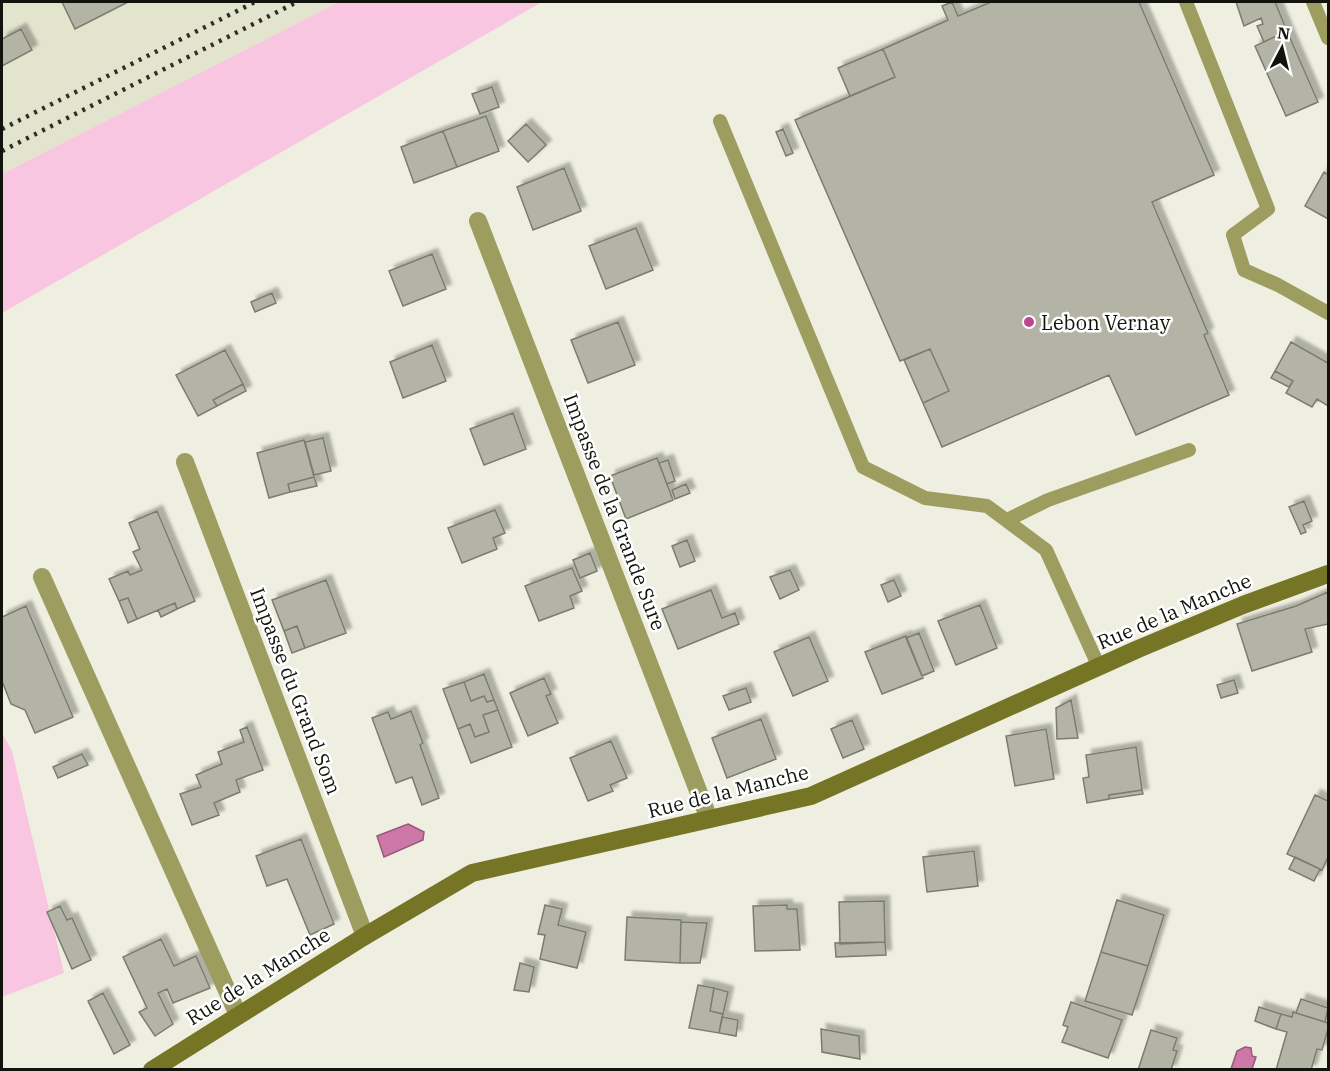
<svg xmlns="http://www.w3.org/2000/svg" width="1330" height="1071" font-family="'IBM Plex Serif',serif">
  <style>
    .built { fill: #e3e4cd }
    .green { fill: #f8c6e0 }
    .water { fill: #ce77a9; stroke: #96597a; stroke-width: 1.5 }
    .building { fill: #b4b4a6; stroke: #7c7c6e; stroke-width: 1.5; filter: url(#shadow) }
    .lines { fill: none; stroke-linecap: round; stroke-linejoin: round }
    .lane { stroke: #9d9d60; stroke-width: 14 }
    .street { stroke: #9d9d60; stroke-width: 18 }
    .secondary { stroke: #767526; stroke-width: 18 }
    .rail { stroke: #2e2f28; stroke-width: 4.5; stroke-dasharray: 3 6; stroke-linecap: butt }
    .poi-dot { fill: #c14492; stroke: #fff; stroke-width: 2 }
    .labels { text-anchor: middle; dominant-baseline: central; stroke-width: 5; stroke-linejoin: round; paint-order: stroke }
    .poi-label { font-size: 20px; fill: #13130e; stroke: #fff; text-anchor: start }
    .street-label { font-size: 20px; fill: #13130e; stroke: #fff }
  </style>
  <defs>
    <filter id="shadow"><feDropShadow dx="5.5" dy="-5.5" stdDeviation="1.5" flood-color="#0004"/></filter>
  </defs>
  <rect width="100%" height="100%" fill="#eeefe0"/>
  <path class="built" d="M 2,2 L 339,2 L 2,174 Z"/>
  <path class="green" d="M 339,2 L 542,2 L 2,313 L 2,174 Z
    M 2,733 L 12,751 L 64,973 L 2,997 Z"/>
  <path class="water" d="M 408,824 L 424,832 L 423,840 L 384,857 L 377,836 Z
    M 1245,1047 L 1251,1048 L 1252,1056 L 1256,1057 L 1252,1069 L 1231,1069 L 1237,1051 Z"/>
  <path class="building" d="M 62,2 L 128,2 L 75,29 Z
    M 952,2 L 958,16 L 991,2 L 1139,2 L 1214,175 L 1152,202 L 1208,333 L 1204,335 L 1229,395 L 1136,435 L 1109,375 L 942,447 L 923,403 L 949,391 L 930,349 L 900,361 L 795,120 L 895,77 L 883,49 L 948,20 L 942,6 Z
    M 1236,2 L 1275,2 L 1287,31 L 1264,42 L 1257,26 L 1263,24 L 1261,18 L 1244,26 Z
    M 21,29 L 32,50 L 2,66 L 2,39 Z
    M 1287,31 L 1318,102 L 1286,116 L 1255,46 Z
    M 883,49 L 895,77 L 850,96 L 838,68 Z
    M 492,87 L 499,107 L 480,114 L 472,94 Z
    M 486,116 L 499,151 L 457,167 L 443,131 Z
    M 526,124 L 546,145 L 528,162 L 508,141 Z
    M 783,129 L 793,153 L 786,156 L 776,132 Z
    M 443,131 L 457,167 L 414,183 L 401,147 Z
    M 564,168 L 581,211 L 533,230 L 517,187 Z
    M 1324,172 L 1328,175 L 1328,219 L 1305,206 Z
    M 636,228 L 653,270 L 606,289 L 589,246 Z
    M 432,254 L 446,289 L 403,306 L 389,271 Z
    M 272,293 L 276,303 L 255,312 L 251,302 Z
    M 618,322 L 635,365 L 588,383 L 571,340 Z
    M 1291,342 L 1328,363 L 1328,406 L 1317,399 L 1312,407 L 1286,393 L 1293,381 L 1275,371 Z
    M 432,345 L 446,381 L 403,398 L 390,362 Z
    M 930,349 L 949,391 L 923,403 L 904,360 Z
    M 225,350 L 243,384 L 213,400 L 217,406 L 198,416 L 176,375 Z
    M 1275,371 L 1293,381 L 1289,387 L 1271,378 Z
    M 243,384 L 246,391 L 217,406 L 213,400 Z
    M 513,413 L 526,449 L 484,465 L 470,429 Z
    M 323,438 L 331,471 L 314,475 L 305,442 Z
    M 304,440 L 314,477 L 288,484 L 290,492 L 269,498 L 257,453 Z
    M 657,458 L 673,500 L 626,519 L 610,476 Z
    M 668,460 L 675,481 L 667,484 L 659,463 Z
    M 314,477 L 317,486 L 290,492 L 288,484 Z
    M 686,484 L 690,493 L 675,499 L 672,490 Z
    M 1304,501 L 1312,521 L 1303,525 L 1306,532 L 1301,534 L 1289,507 Z
    M 495,510 L 505,533 L 493,538 L 497,549 L 462,563 L 448,528 Z
    M 157,511 L 195,601 L 177,609 L 175,603 L 137,619 L 128,598 L 119,601 L 109,579 L 128,571 L 130,575 L 142,570 L 133,552 L 140,549 L 129,523 Z
    M 687,540 L 695,561 L 680,567 L 672,546 Z
    M 590,553 L 597,571 L 580,578 L 573,560 Z
    M 572,568 L 582,591 L 570,596 L 574,608 L 539,621 L 525,586 Z
    M 790,570 L 799,590 L 780,599 L 770,577 Z
    M 326,580 L 346,633 L 305,648 L 297,626 L 284,631 L 272,600 Z
    M 894,580 L 901,596 L 888,602 L 881,585 Z
    M 711,590 L 722,618 L 735,613 L 739,624 L 678,649 L 662,609 Z
    M 1328,592 L 1328,624 L 1305,629 L 1312,652 L 1252,671 L 1237,624 L 1296,606 Z
    M 128,598 L 137,619 L 128,623 L 119,601 Z
    M 175,603 L 177,609 L 161,617 L 158,610 Z
    M 980,605 L 997,648 L 956,665 L 938,621 Z
    M 26,606 L 73,717 L 35,733 L 25,710 L 11,704 L 2,681 L 2,617 Z
    M 297,626 L 305,648 L 292,653 L 284,631 Z
    M 919,633 L 934,671 L 922,676 L 906,638 Z
    M 906,636 L 923,678 L 882,694 L 865,652 Z
    M 809,637 L 828,681 L 793,696 L 774,652 Z
    M 484,674 L 494,700 L 487,702 L 484,696 L 471,701 L 464,682 Z
    M 544,678 L 551,694 L 546,696 L 558,723 L 528,736 L 510,693 Z
    M 1234,680 L 1238,693 L 1221,698 L 1217,685 Z
    M 464,682 L 471,701 L 484,696 L 487,702 L 494,700 L 498,710 L 483,715 L 489,732 L 475,737 L 470,724 L 458,729 L 443,689 Z
    M 746,688 L 751,702 L 729,710 L 723,696 Z
    M 1071,700 L 1078,738 L 1057,739 L 1056,708 Z
    M 498,710 L 512,747 L 471,763 L 458,729 L 470,724 L 475,737 L 489,732 L 483,715 Z
    M 411,711 L 423,743 L 420,745 L 439,798 L 422,805 L 412,777 L 396,783 L 372,718 L 388,712 L 391,719 Z
    M 761,719 L 776,759 L 727,778 L 712,738 Z
    M 852,720 L 864,749 L 843,758 L 831,729 Z
    M 247,727 L 263,770 L 236,780 L 240,792 L 214,803 L 219,815 L 192,825 L 180,794 L 201,787 L 196,775 L 222,764 L 218,752 L 244,742 L 240,730 Z
    M 1046,729 L 1054,779 L 1015,786 L 1006,736 Z
    M 611,741 L 627,778 L 610,785 L 613,791 L 588,801 L 570,758 Z
    M 1136,747 L 1142,790 L 1109,795 L 1109,799 L 1087,803 L 1083,778 L 1089,777 L 1086,755 Z
    M 82,754 L 88,765 L 58,778 L 53,767 Z
    M 1142,790 L 1143,794 L 1109,799 L 1109,795 Z
    M 1315,795 L 1328,801 L 1328,857 L 1322,870 L 1287,854 Z
    M 301,839 L 334,924 L 310,935 L 287,879 L 267,886 L 256,856 Z
    M 974,851 L 978,886 L 927,892 L 923,857 Z
    M 1295,857 L 1320,869 L 1314,881 L 1289,869 Z
    M 1117,900 L 1164,915 L 1148,966 L 1101,952 Z
    M 884,901 L 885,942 L 840,944 L 839,902 Z
    M 545,905 L 562,909 L 558,925 L 586,932 L 577,968 L 540,959 L 545,935 L 538,934 Z
    M 787,905 L 787,909 L 797,909 L 800,950 L 755,951 L 753,906 Z
    M 60,906 L 67,920 L 72,918 L 91,960 L 72,969 L 47,912 Z
    M 627,917 L 681,920 L 680,963 L 625,960 Z
    M 681,922 L 707,923 L 700,963 L 680,963 Z
    M 161,939 L 174,966 L 196,956 L 210,988 L 173,1003 L 167,989 L 158,993 L 173,1024 L 155,1036 L 139,1012 L 147,1008 L 123,957 Z
    M 885,942 L 886,955 L 836,957 L 835,943 Z
    M 1101,952 L 1148,966 L 1132,1015 L 1085,1001 Z
    M 520,963 L 534,967 L 529,992 L 514,990 Z
    M 698,985 L 714,988 L 710,1011 L 723,1014 L 719,1033 L 689,1028 Z
    M 714,988 L 728,992 L 723,1014 L 710,1011 Z
    M 103,993 L 130,1045 L 114,1054 L 88,1001 Z
    M 1301,999 L 1328,1008 L 1325,1022 L 1296,1013 Z
    M 1071,1002 L 1122,1020 L 1108,1058 L 1062,1042 L 1068,1027 L 1063,1025 Z
    M 1259,1007 L 1281,1014 L 1276,1029 L 1255,1021 Z
    M 1293,1012 L 1328,1023 L 1328,1029 L 1322,1050 L 1317,1049 L 1311,1070 L 1276,1070 L 1287,1032 L 1276,1029 L 1281,1014 L 1292,1017 Z
    M 722,1017 L 738,1020 L 736,1036 L 719,1033 Z
    M 821,1029 L 859,1036 L 860,1059 L 822,1052 Z
    M 1151,1030 L 1177,1038 L 1173,1050 L 1177,1051 L 1171,1070 L 1138,1070 Z"/>
  <g class="lines">
    <path class="lane" d="M 1186,2 L 1268,209 L 1233,235 L 1244,270 L 1278,285 L 1328,313
      M 1313,2 L 1328,38
      M 720,121 L 863,467 L 925,498 L 987,506 L 1046,550 L 1099,667
      M 1007,520 L 1048,500 L 1189,450"/>
    <path class="street" d="M 478,221 L 709,819
      M 185,462 L 365,936
      M 42,577 L 238,1015"/>
    <path class="secondary" d="M 152,1070 L 365,936 L 472,873 L 811,796 L 1138,649 L 1243,605 L 1328,574"/>
    <path class="rail" d="M 2,129 L 255,2
      M 2,151 L 297,2"/>
  </g>
  <circle class="poi-dot" cx="1029" cy="322" r="6"/>
  <g class="labels">
    <g class="poi-label">
      <text x="1041" y="322">Lebon Vernay</text>
    </g>
    <g class="street-label">
      <text transform="translate(615 512) rotate(69)">Impasse de la Grande Sure</text>
      <text transform="translate(1174 611) rotate(-23)">Rue de la Manche</text>
      <text transform="translate(296 691) rotate(69)">Impasse du Grand Som</text>
      <text transform="translate(728 791) rotate(-14)">Rue de la Manche</text>
      <text transform="translate(258 976) rotate(-32)">Rue de la Manche</text>
    </g>
  </g>
  <rect width="1330" height="1071" fill="none" stroke="#13130e" stroke-width="6"/>
  <g transform="translate(1282 48) rotate(7)" stroke="#ffffff" stroke-width="4.5" paint-order="stroke">
  <path d="M0-4.5L10 22L0 15L-10 22Z" fill="#13130e"/>
  <text y="-9" font-size="16" font-weight="bold" text-anchor="middle" fill="#13130e">N</text>
  </g>
</svg>
